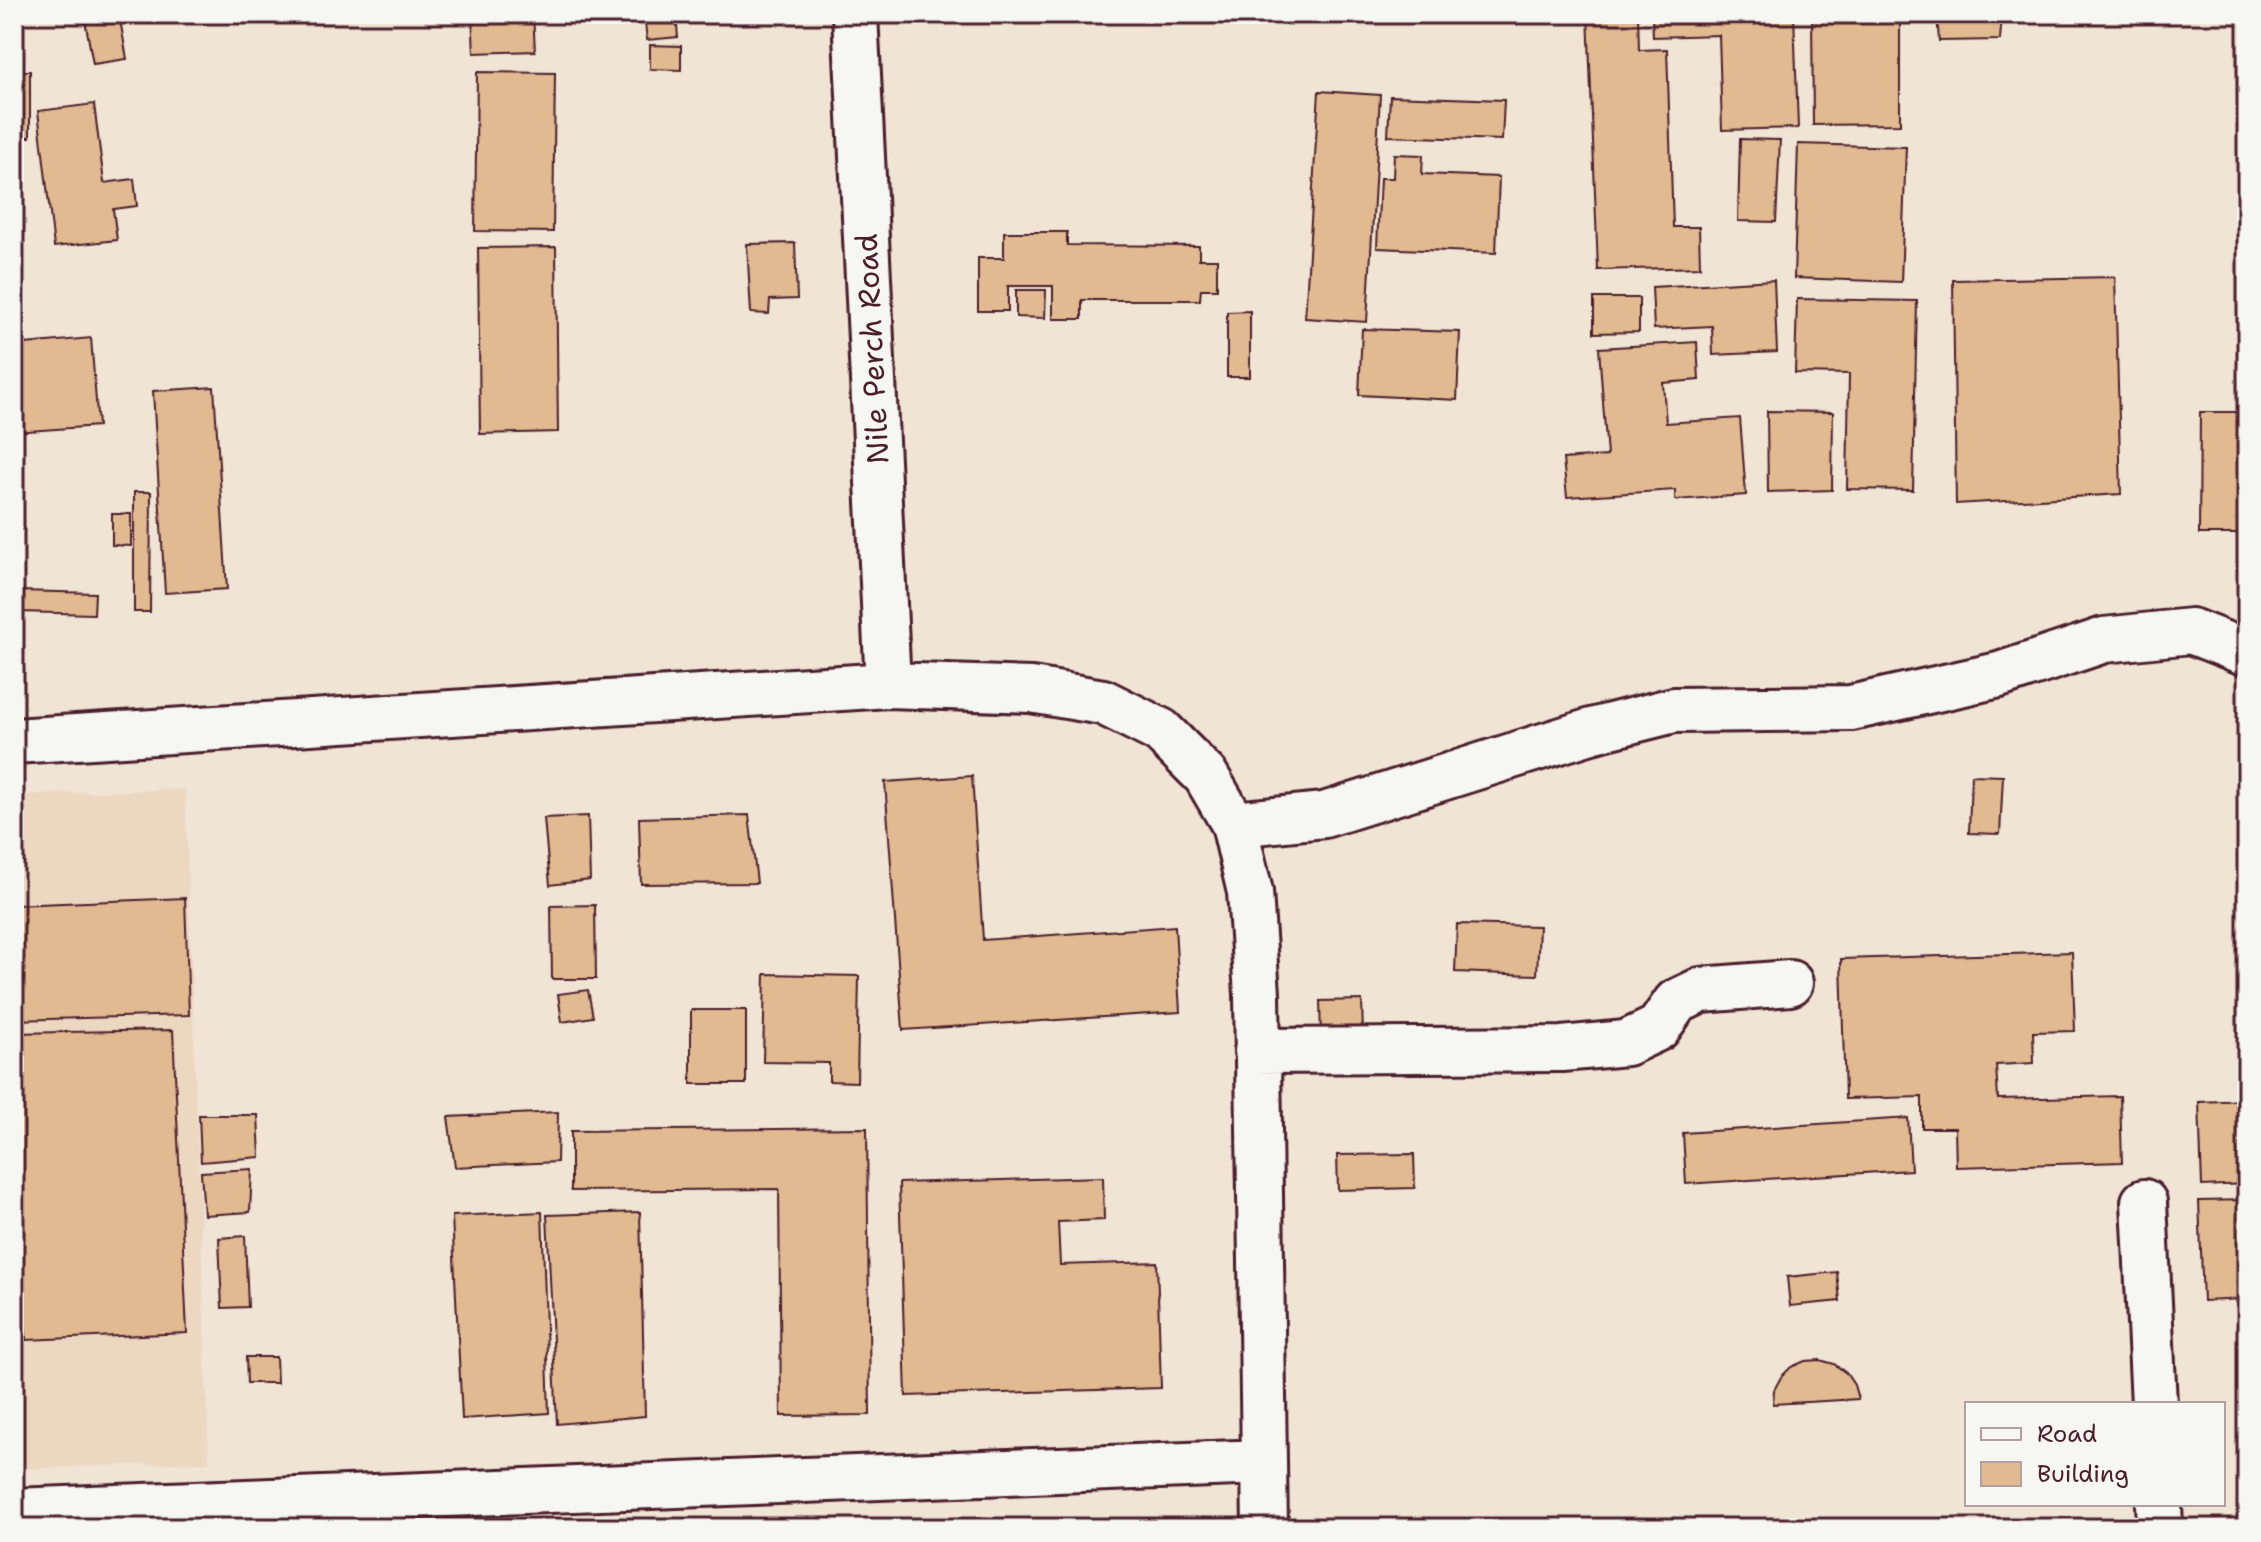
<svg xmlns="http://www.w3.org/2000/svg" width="2261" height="1542" font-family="'Shantell Sans',sans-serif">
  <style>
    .built { fill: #ecd7c1 }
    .building { fill: #e1ba91; stroke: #4a1f2b; stroke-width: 2 }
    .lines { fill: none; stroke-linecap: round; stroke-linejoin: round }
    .minor-casing { stroke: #4a1f2b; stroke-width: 50 }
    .minor { stroke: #f6f6f2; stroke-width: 44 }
    .labels { text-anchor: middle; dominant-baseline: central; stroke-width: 6; stroke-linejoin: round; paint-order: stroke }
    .street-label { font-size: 30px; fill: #4a1f2b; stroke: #f6f6f2 }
  </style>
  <rect width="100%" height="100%" fill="#f0e4d5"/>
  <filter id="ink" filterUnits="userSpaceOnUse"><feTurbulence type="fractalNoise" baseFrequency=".0125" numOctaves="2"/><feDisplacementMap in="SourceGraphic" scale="16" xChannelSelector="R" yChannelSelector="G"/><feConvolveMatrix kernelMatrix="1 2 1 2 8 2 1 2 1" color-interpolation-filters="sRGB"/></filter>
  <g filter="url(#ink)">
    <path class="built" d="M 185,789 L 209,1462 L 14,1469 L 14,795 Z"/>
    <path class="building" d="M 84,14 L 119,14 L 127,59 L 93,64 Z
      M 472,14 L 533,14 L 535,51 L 474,53 Z
      M 644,14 L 676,14 L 678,37 L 647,40 Z
      M 1588,14 L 1638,14 L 1639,50 L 1667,49 L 1673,227 L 1699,227 L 1700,267 L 1598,270 Z
      M 1652,14 L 1794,14 L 1798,128 L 1722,130 L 1719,35 L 1653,37 Z
      M 1812,14 L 1900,14 L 1900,124 L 1813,125 Z
      M 1937,14 L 2002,14 L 2000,40 L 1939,41 Z
      M 650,45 L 681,46 L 681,70 L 650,69 Z
      M 14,71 L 30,71 L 30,137 L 14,137 Z
      M 477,72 L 555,73 L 553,232 L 475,231 Z
      M 1319,91 L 1380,95 L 1367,322 L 1305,318 Z
      M 1390,96 L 1504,100 L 1502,140 L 1388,136 Z
      M 94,104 L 104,183 L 134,179 L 137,206 L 113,209 L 117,240 L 54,247 L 38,111 Z
      M 1740,139 L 1780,140 L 1776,222 L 1738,221 Z
      M 1798,144 L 1906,147 L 1901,282 L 1794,278 Z
      M 1394,154 L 1423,155 L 1422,174 L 1499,177 L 1496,253 L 1377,248 L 1380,178 L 1393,178 Z
      M 1004,232 L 1067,232 L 1067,245 L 1199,246 L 1199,259 L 1217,259 L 1217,289 L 1201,289 L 1200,300 L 1082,300 L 1082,319 L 1053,319 L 1053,286 L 1008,286 L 1008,311 L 978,311 L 978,258 L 1004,258 Z
      M 795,243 L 797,299 L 770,300 L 769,314 L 751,313 L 747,244 Z
      M 556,247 L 558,432 L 480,434 L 478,248 Z
      M 2115,277 L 2121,494 L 1956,504 L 1953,280 Z
      M 1774,280 L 1777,352 L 1713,355 L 1712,326 L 1654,329 L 1652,287 Z
      M 1016,290 L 1046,290 L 1045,318 L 1016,317 Z
      M 1594,298 L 1639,298 L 1639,332 L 1594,333 Z
      M 1797,299 L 1917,301 L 1913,490 L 1847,489 L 1849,374 L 1795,373 Z
      M 1250,311 L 1250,377 L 1227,377 L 1227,312 Z
      M 1362,329 L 1460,332 L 1457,400 L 1359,395 Z
      M 91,338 L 98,426 L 14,432 L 14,345 Z
      M 1697,342 L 1699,380 L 1663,383 L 1666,423 L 1740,418 L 1746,495 L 1675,500 L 1675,490 L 1567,497 L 1563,459 L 1607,456 L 1599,348 Z
      M 214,387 L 227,589 L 165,593 L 153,391 Z
      M 1767,411 L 1833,412 L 1832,490 L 1768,492 Z
      M 2200,412 L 2247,412 L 2247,534 L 2199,534 Z
      M 134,492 L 151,492 L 150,612 L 134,612 Z
      M 112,514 L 131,514 L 131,546 L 112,545 Z
      M 19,591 L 95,593 L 94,614 L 18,612 Z
      M 1971,775 L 2003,776 L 2000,834 L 1969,833 Z
      M 972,776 L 983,940 L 1175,926 L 1180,1012 L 903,1030 L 885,782 Z
      M 749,815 L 757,883 L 641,884 L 639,818 Z
      M 588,816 L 590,880 L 550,885 L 544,818 Z
      M 185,898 L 189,1015 L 14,1020 L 14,905 Z
      M 595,905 L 596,979 L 552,979 L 551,906 Z
      M 1457,924 L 1539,926 L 1537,975 L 1455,972 Z
      M 2072,952 L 2075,1031 L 2033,1032 L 2034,1063 L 1996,1065 L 1998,1099 L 2120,1096 L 2122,1162 L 1956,1167 L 1955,1128 L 1922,1128 L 1922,1097 L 1845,1099 L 1841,959 Z
      M 765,974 L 859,976 L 857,1082 L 829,1081 L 829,1063 L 763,1062 Z
      M 588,990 L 593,1017 L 562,1022 L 558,994 Z
      M 1362,1000 L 1363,1035 L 1321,1036 L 1320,1001 Z
      M 691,1010 L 746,1010 L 746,1084 L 691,1084 Z
      M 173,1030 L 187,1333 L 26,1340 L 14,1121 L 14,1033 Z
      M 2247,1100 L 2247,1184 L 2202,1186 L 2199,1102 Z
      M 558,1112 L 557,1162 L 455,1167 L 448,1117 Z
      M 199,1115 L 258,1115 L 260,1157 L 201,1162 Z
      M 1908,1118 L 1911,1170 L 1686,1184 L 1683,1133 Z
      M 867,1128 L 870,1415 L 781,1416 L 779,1189 L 571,1191 L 571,1131 Z
      M 1414,1154 L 1415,1188 L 1338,1190 L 1337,1155 Z
      M 252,1169 L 250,1212 L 204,1215 L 201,1172 Z
      M 1103,1177 L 1104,1220 L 1058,1222 L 1060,1265 L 1157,1262 L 1161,1388 L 906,1396 L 899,1183 Z
      M 2247,1200 L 2247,1299 L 2203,1301 L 2199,1201 Z
      M 542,1212 L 549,1413 L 462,1419 L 452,1216 Z
      M 640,1212 L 645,1416 L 557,1424 L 547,1215 Z
      M 245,1236 L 248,1307 L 222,1308 L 219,1238 Z
      M 1837,1272 L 1840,1301 L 1790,1306 L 1787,1277 Z
      M 246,1357 L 276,1357 L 277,1383 L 247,1383 Z
      M 1820,1360 L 1834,1364 L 1846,1373 L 1854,1385 L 1858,1399 L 1773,1404 L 1774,1390 L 1781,1377 L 1791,1367 L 1805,1361 Z"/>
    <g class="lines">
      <g class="minor-casing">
        <path id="minor" d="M 855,14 L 888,685
          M 14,741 L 888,685 L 1031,690 L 1103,702 L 1161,731 L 1206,776 L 1234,824 L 1250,892 L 1257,994 L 1265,1528
          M 1234,824 L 1324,815 L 1591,731 L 1674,710 L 1851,708 L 1999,675 L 2104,640 L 2191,631 L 2247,653
          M 1257,1051 L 1562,1049 L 1626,1043 L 1658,1028 L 1676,1002 L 1701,990 L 1790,983
          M 2144,1202 L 2154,1404
          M 2159,1504 L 2160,1528
          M 14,1511 L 1263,1462"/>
      </g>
      <use href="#minor" class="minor"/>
    </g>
  </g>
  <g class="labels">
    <g class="street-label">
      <text transform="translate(872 349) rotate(-93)">Nile Perch Road</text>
    </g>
  </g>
  <rect width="2261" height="1542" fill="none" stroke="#f6f6f2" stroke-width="48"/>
  <rect x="24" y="24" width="2213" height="1494" fill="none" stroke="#4a1f2b" stroke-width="3" filter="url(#ink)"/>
  <rect x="1965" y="1402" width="260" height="104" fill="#f6f6f2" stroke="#b1a0a2" stroke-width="2"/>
  <rect x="1981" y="1428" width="40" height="12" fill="#f6f6f2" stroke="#b1a0a2" stroke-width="2"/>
  <text x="2037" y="1442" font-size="24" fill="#4a1f2b">Road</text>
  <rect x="1981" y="1462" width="40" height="24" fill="#e1ba91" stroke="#b1a0a2" stroke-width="2"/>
  <text x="2037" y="1482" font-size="24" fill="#4a1f2b">Building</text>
</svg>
